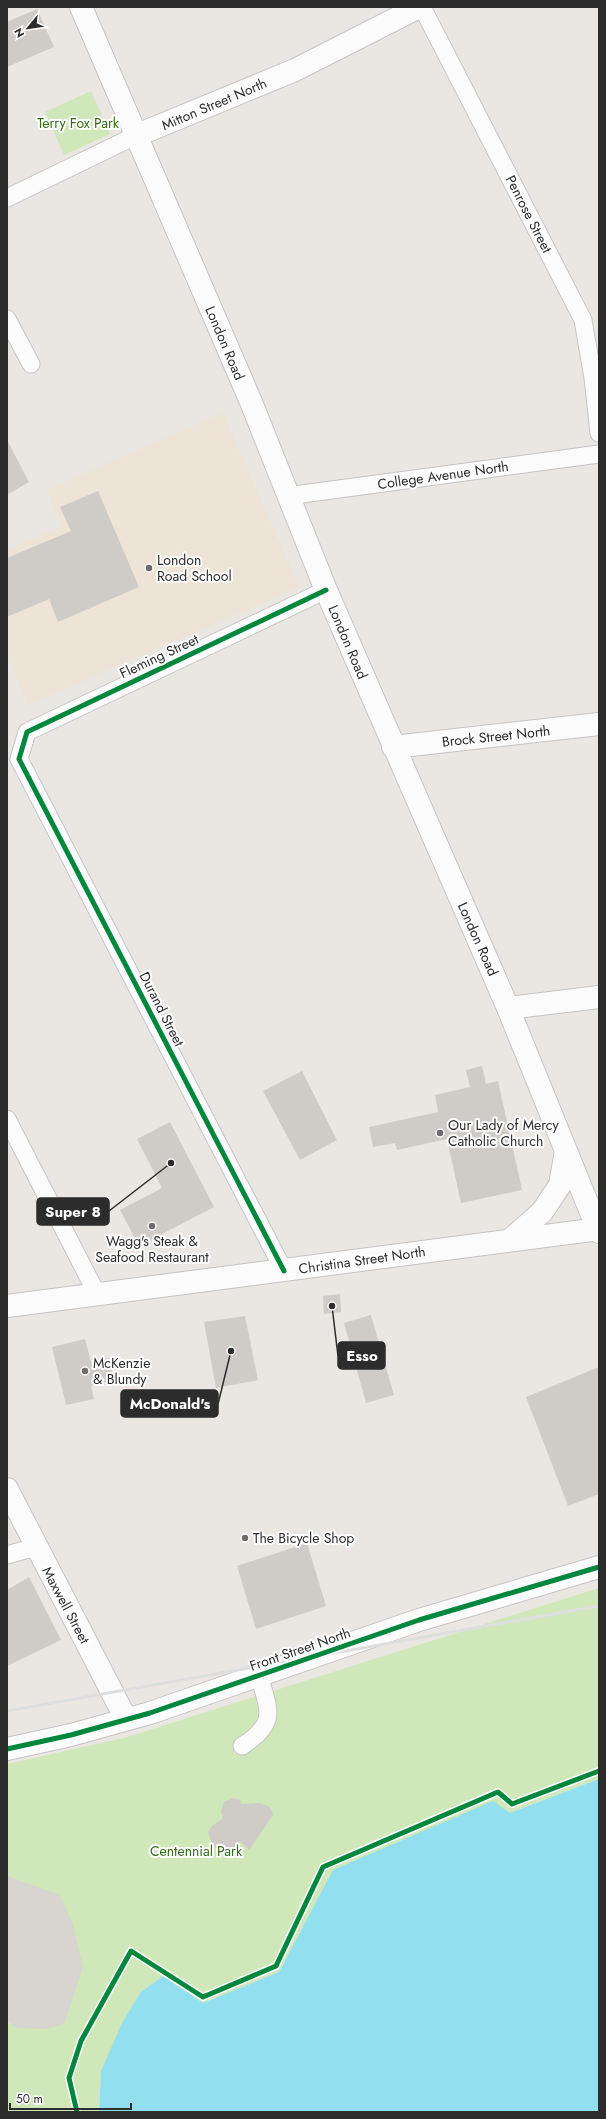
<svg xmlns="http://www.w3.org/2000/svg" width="606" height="2119" font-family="Jost,sans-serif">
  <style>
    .education { fill: #ede3d6 }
    .green { fill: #d0e7b9 }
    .plaza { fill: #d8d4d0 }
    .water { fill: #92dfef }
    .building { fill: #cfccc8 }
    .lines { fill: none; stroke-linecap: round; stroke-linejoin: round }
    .street-casing { stroke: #c6c4c4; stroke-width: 19 }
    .secondary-casing { stroke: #c6c4c4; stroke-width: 24 }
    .street { stroke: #fcfbfb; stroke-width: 17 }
    .secondary { stroke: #fcfbfb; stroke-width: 22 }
    .rail { stroke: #dededf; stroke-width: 3 }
    .cycleway-casing { stroke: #fff; stroke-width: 8 }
    .cycleway { stroke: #00873e; stroke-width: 5 }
    .poi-dot { fill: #6e6d6c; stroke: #fff; stroke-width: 1.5 }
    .labels { text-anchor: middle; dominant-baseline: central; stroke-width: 4; stroke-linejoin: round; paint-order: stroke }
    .street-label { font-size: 14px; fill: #2c2c2c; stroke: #fff }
    .park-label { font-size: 14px; fill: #316d17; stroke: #fff }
    .poi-label { font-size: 14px; fill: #2c2c2c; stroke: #fff; text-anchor: start }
    .leader { fill: none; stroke: #2c2c2c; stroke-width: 1.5 }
    .callout-dot { fill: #2c2c2c; stroke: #fff; stroke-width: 1.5 }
    .callout { fill: #2c2c2c; stroke: #2c2c2c; stroke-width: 1.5 }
    .callout-label { font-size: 15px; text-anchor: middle; font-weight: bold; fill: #fff }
  </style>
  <rect width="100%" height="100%" fill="#eae6e2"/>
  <path class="education" d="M 223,413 L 299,587 L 28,705 L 7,656 L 7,550 L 62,526 L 47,490 Z"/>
  <path class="green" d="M 91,91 L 110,134 L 64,155 L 45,112 Z
    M 599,1588 L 599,1779 L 510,1813 L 333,1870 L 279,1972 L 203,2003 L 163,1976 L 141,1992 L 101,2071 L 99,2112 L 7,2112 L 7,1764 L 124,1738 Z"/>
  <path class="plaza" d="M 7,1876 L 60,1895 L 73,1924 L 83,1967 L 64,2024 L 45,2029 L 18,2028 L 7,2021 Z"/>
  <path class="water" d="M 599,1779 L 599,2112 L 99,2112 L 101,2071 L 122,2023 L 141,1992 L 163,1976 L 203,2003 L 279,1972 L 333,1870 L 493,1801 L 510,1813 Z"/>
  <path class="building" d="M 37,9 L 54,47 L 7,67 L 7,22 Z
    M 7,440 L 29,482 L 7,495 Z
    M 98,491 L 139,587 L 58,622 L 49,599 L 7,617 L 7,558 L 71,531 L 60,507 Z
    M 482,1066 L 486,1084 L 498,1081 L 522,1190 L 461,1203 L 447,1139 L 397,1150 L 395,1143 L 373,1147 L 369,1127 L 438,1112 L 435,1095 L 470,1087 L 466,1070 Z
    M 302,1071 L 337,1140 L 300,1160 L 263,1091 Z
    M 170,1122 L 214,1207 L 139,1246 L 120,1210 L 162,1188 L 137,1139 Z
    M 340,1294 L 341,1312 L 324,1314 L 323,1296 Z
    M 371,1315 L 394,1395 L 366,1403 L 344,1323 Z
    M 245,1316 L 258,1380 L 216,1388 L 204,1322 Z
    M 85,1339 L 91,1362 L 109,1358 L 114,1380 L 91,1386 L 94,1399 L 66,1405 L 52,1347 Z
    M 599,1367 L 599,1494 L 568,1506 L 526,1397 Z
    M 307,1543 L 326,1606 L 256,1629 L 237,1566 Z
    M 29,1577 L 61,1640 L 7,1666 L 7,1590 Z
    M 233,1798 L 240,1800 L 241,1804 L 259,1803 L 268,1806 L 271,1809 L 273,1815 L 249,1850 L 241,1842 L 230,1851 L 222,1852 L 212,1845 L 208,1832 L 212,1826 L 223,1818 L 221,1811 L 224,1802 Z"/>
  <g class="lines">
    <g class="street-casing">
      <path id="street" d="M 422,7 L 583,320 L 593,378 L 599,433
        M 7,198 L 135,136
        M 7,319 L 31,364
        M 287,496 L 599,454
        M 7,1119 L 98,1296
        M 284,1271 L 19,759 L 27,732 L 326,590
        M 7,1555 L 35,1547
        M 242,1746 C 278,1723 269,1711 259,1675"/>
    </g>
    <g class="secondary-casing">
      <path id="secondary" d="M 81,7 L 251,402 L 326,590 L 508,1008 L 599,1232
        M 135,136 L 295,70 L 419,7
        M 393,747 L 599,724
        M 508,1008 L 599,997
        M 509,1241 L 542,1212 L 560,1185 L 566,1151
        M 7,1306 L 599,1229
        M 7,1489 L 126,1719
        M 7,1749 L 71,1735 L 150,1713 L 419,1620 L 599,1567"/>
    </g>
    <use href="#street" class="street"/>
    <use href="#secondary" class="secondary"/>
    <path class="rail" d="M 7,1711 L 599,1606"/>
    <g class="cycleway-casing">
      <path id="cycleway" d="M 284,1271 L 19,759 L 27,732 L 326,590
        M 7,1749 L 71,1735 L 150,1713 L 419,1620 L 599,1567
        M 77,2112 L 69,2078 L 81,2041 L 131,1951 L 203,1997 L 276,1966 L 323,1867 L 498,1792 L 512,1804 L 599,1771"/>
    </g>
    <use href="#cycleway" class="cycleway"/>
  </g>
  <g class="poi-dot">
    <circle cx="149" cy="568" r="4"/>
    <circle cx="440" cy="1133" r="4"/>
    <circle cx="152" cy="1226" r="4"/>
    <circle cx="85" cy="1371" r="4"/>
    <circle cx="245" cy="1538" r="4"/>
  </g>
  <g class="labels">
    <g class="street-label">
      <text transform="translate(214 104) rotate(-23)">Mitton Street North</text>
      <text transform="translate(529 214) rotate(63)">Penrose Street</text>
      <text transform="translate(225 343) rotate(67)">London Road</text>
      <text transform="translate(443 475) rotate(-8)">College Avenue North</text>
      <text transform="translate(348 642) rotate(67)">London Road</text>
      <text transform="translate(159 656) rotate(-25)">Fleming Street</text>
      <text transform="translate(496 736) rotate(-6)">Brock Street North</text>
      <text transform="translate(478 939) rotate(66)">London Road</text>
      <text transform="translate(162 1009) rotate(63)">Durand Street</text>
      <text transform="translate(362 1260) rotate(-8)">Christina Street North</text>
      <text transform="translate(66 1605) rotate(62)">Maxwell Street</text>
      <text transform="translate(300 1649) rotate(-19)">Front Street North</text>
    </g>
    <g class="park-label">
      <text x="78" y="123">Terry Fox Park</text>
      <text x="196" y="1851">Centennial Park</text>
    </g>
    <g class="poi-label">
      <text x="157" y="560">London<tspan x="157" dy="16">Road School</tspan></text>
      <text x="448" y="1125">Our Lady of Mercy<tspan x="448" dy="16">Catholic Church</tspan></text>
      <text x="152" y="1241" text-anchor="middle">Wagg's Steak &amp;<tspan x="152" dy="16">Seafood Restaurant</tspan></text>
      <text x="93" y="1363">McKenzie<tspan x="93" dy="16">&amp; Blundy</tspan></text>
      <text x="253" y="1538">The Bicycle Shop</text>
    </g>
  </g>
  <path class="leader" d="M171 1163L109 1211M332 1306L338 1356M231 1351L218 1404"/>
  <g class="callout-dot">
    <circle cx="171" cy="1163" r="4"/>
    <circle cx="332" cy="1306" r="4"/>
    <circle cx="231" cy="1351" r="4"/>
  </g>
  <g class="callout">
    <rect x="37" y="1198" width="72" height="27" rx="4"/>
    <rect x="338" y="1342" width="47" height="27" rx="4"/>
    <rect x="121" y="1390" width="97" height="27" rx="4"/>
  </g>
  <g class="callout-label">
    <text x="73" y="1217">Super 8</text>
    <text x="362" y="1361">Esso</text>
    <text x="170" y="1409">McDonald's</text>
  </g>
  <rect width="606" height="2119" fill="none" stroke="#2c2c2c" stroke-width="16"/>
  <g transform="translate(28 28) rotate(241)" stroke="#ffffff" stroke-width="3" paint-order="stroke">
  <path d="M0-3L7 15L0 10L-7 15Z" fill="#2c2c2c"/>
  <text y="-6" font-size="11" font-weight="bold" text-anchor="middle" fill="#2c2c2c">N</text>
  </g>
  <path d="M10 2103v6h121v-6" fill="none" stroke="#2c2c2c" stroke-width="2"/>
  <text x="16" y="2103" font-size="12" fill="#2c2c2c" stroke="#ffffff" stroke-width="3" paint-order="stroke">50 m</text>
</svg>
